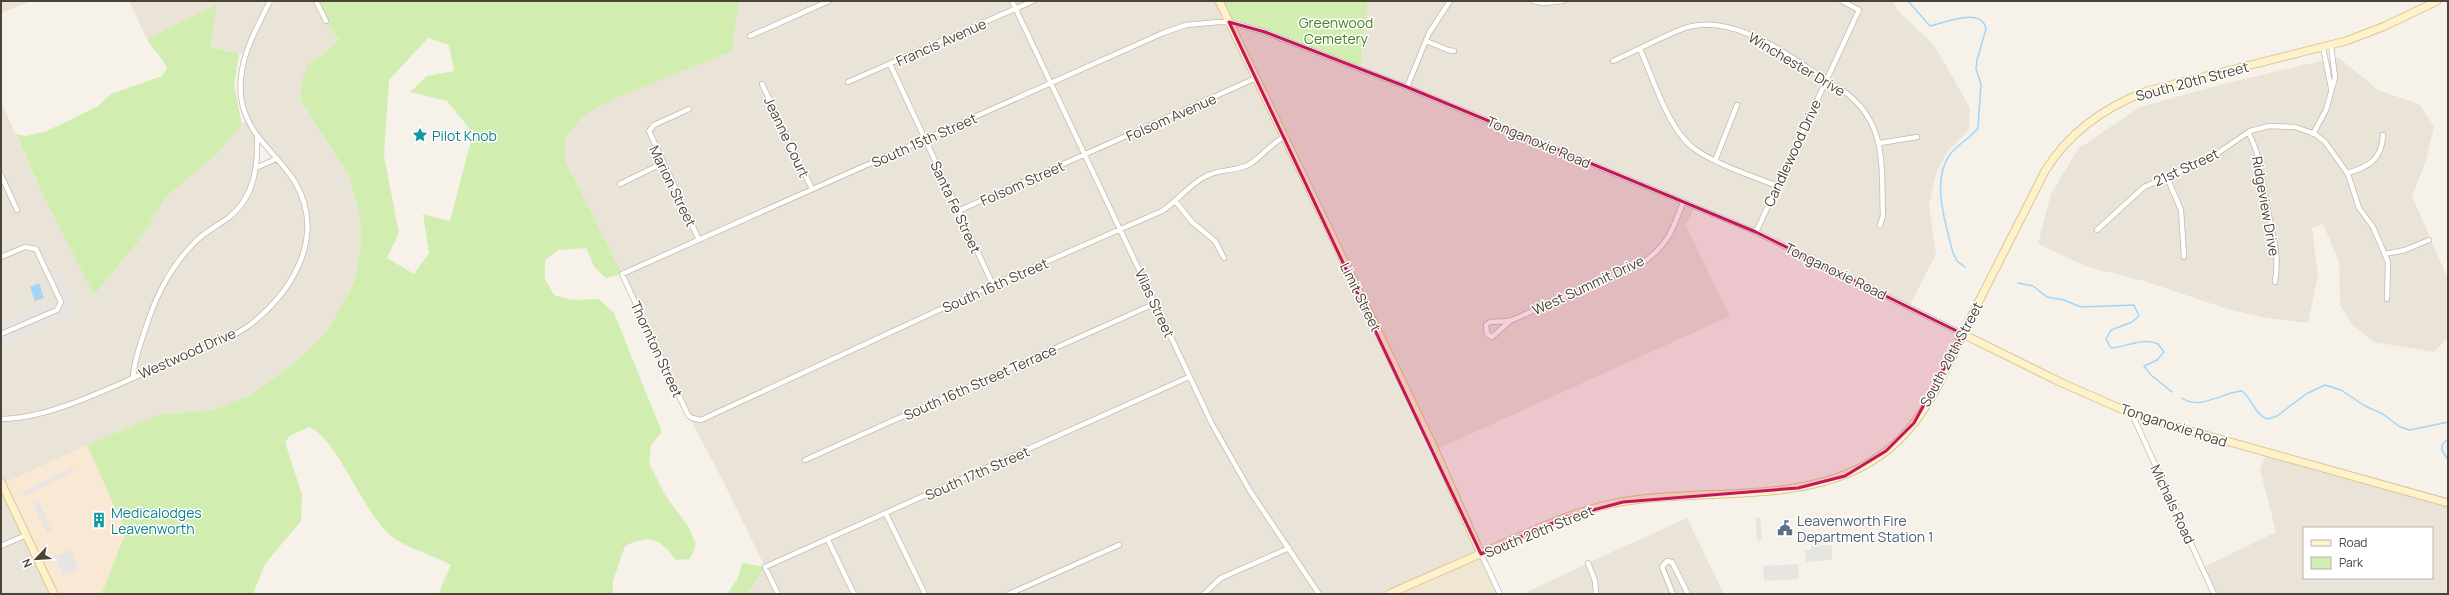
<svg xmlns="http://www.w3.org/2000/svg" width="2449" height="595" font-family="Manrope,sans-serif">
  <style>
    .residential { fill: #eae4d8; fill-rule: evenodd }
    .commercial { fill: #f9e9d4 }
    .education { fill: #f0e7d3 }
    .green { fill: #d2edb0; fill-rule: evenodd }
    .parking { fill: #e7e5e2 }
    .water { fill: #a3d5f6 }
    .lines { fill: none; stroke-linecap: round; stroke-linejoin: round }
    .stream { stroke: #a3d5f6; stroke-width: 1.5 }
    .street-casing { stroke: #c3baab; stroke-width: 6 }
    .secondary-casing { stroke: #d9c797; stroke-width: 9 }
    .street { stroke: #fff; stroke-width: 4.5 }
    .secondary { stroke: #fff2cb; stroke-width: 7 }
    .marked { fill: #c2185b; fill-opacity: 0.2; stroke: #c2185b; stroke-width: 3; stroke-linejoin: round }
    .labels { text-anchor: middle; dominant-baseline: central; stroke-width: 3; stroke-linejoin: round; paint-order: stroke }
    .park-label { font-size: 14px; fill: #498225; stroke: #fff }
    .street-label { font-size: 14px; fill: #4b4337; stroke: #fff }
    .culture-label { font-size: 14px; fill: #0d838f; stroke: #fff; text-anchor: start }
    .service-label { font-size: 14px; fill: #4e5e75; stroke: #fff; text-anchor: start }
  </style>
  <rect width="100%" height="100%" fill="#f6f2ea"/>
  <path class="residential" d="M 1,1 L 32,1 L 1,13 Z
    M 129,1 L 316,1 L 332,31 L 339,39 L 326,52 L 309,63 L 300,99 L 349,176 L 360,217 L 361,248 L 354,283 L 326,333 L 293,364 L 252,394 L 214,410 L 162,414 L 2,484 L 54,594 L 1,594 L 1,102 L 44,197 L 94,295 L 139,241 L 167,196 L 217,154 L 247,119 L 241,97 L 245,55 L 211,47 L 217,4 L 147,39 ZM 258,139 L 275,159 L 258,167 Z
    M 740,1 L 1219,1 L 1252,27 L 1360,69 L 1368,1 L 1893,1 L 1897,10 L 1931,42 L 1940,55 L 1970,108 L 1969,130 L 1948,151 L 1936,173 L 1929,205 L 1936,254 L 1909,307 L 1756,232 L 1695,207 L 1686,226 L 1730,316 L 1435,450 L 1481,554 L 1389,594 L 747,594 L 765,567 L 723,481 L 688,415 L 565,160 L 565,139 L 582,117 L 611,100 L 733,51 L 734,30 Z
    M 2338,57 L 2378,90 L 2419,104 L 2434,126 L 2426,161 L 2412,196 L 2448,279 L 2448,337 L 2434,352 L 2374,342 L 2353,325 L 2340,305 L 2339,262 L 2323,224 L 2312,228 L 2318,276 L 2308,323 L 2261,317 L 2224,308 L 2144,281 L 2088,267 L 2038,244 L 2051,194 L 2078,149 L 2140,107 L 2223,84 Z
    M 2267,453 L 2448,503 L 2448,594 L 2214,594 L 2202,568 L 2276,532 L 2260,469 ZM 2304,528 L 2432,528 L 2432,578 L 2304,578 Z
    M 1687,518 L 1724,594 L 1523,594 L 1588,563 Z"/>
  <path class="commercial" d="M 87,445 L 126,532 L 102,593 L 54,594 L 2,484 Z"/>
  <path class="education" d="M 1481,554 L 1500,594 L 1389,594 Z"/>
  <path class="green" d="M 316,1 L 740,1 L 734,30 L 733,51 L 611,100 L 582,117 L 565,139 L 565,160 L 622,274 L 606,278 L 595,268 L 586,248 L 558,250 L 545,260 L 545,279 L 554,295 L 572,300 L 599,299 L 614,313 L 662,432 L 651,445 L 649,463 L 665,495 L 688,526 L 696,544 L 690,559 L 676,560 C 661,539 650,534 625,546 L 613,581 L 613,594 L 438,594 L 451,565 C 434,556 405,547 391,536 C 364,514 335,435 309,427 L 290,436 L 285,442 L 302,495 L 301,521 L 265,564 L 253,594 L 102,593 L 126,532 L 87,445 L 162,414 L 214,410 L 252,394 L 293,364 L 326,333 L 354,283 L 361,248 L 360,217 L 349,176 L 300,99 L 302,79 L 309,63 L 326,52 L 339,39 L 332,31 ZM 428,38 L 449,45 L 454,71 L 427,76 L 410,92 L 447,101 L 473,133 L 450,221 L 423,214 L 429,253 L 414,274 L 387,258 L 399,233 L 384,156 L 389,80 Z
    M 1219,1 L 1368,1 L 1360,70 L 1265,32 L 1229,22 Z
    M 217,4 L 211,47 L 239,54 L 234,85 L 242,125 L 217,154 L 167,196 L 139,241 L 94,295 L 44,197 L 16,134 L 26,136 L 47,131 L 98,106 L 111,94 L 162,76 L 167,69 C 161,54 154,52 147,39 Z
    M 742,563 L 765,567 L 747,594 L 727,594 L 737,580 Z"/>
  <path class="parking" d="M 24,237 L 27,243 L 1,254 L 1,247 Z
    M 59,271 L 72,301 L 69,315 L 1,346 L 1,338 L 63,311 L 64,301 L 51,274 Z
    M 53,300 L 55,306 L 1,330 L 1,323 Z
    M 72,468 L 74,472 L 24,496 L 22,492 Z
    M 38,501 L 52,531 L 47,533 L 33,503 Z
    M 1756,517 L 1760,517 L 1762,540 L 1757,541 Z
    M 1832,545 L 1832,560 L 1806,562 L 1805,550 L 1811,550 L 1811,546 Z
    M 70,549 L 79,569 L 63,576 L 54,556 Z
    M 1798,564 L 1799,579 L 1764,581 L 1763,566 Z"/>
  <path class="water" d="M 39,283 L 44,298 L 35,301 L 30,287 Z"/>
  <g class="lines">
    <path class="stream" d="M 1908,1 L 1930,26 C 1945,23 1982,6 1986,29 L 1977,60 L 1976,69 L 1981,84 L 1978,128 C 1970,139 1957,144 1949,156 C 1931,182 1946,224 1953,253 L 1957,261 L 1965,267
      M 2018,283 L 2033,286 L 2047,297 L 2064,300 L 2081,307 L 2134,305 L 2139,316 L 2132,322 L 2111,330 L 2106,339 L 2111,348 C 2126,347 2143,337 2158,344 L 2164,352 L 2157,360 L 2144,366 L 2151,375 L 2172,392
      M 2182,398 C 2200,411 2223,392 2242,391 C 2253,400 2254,413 2267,419 L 2277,416 L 2306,394 L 2325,385 L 2341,390 L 2365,406 L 2383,414 L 2400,427 L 2410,430 L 2448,422
      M 2448,439 L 2442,445 L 2442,450 L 2448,460"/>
    <g class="street-casing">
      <path id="street" d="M 316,1 L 326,21
        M 1012,1 L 1212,424 L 1250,491 L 1319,594
        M 1533,1 L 1543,3 L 1563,1
        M 750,36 L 829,1
        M 1426,41 L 1448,50 L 1454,51
        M 2323,47 L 2331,88
        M 1640,49 C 1653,78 1669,132 1696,150 C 1720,166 1750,175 1777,186
        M 1613,61 C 1636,51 1659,38 1682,29 C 1737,9 1798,64 1842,90 C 1888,122 1881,166 1883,216 L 1880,225
        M 890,64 L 993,285
        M 848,82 L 1033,1
        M 762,84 L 812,189
        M 1407,87 L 1429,33 L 1450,1
        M 689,109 L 654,125 L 649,131 L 699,240
        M 2248,132 C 2261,156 2262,180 2267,206 C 2272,233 2280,253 2275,282
        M 2313,134 L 2326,110 L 2335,78 L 2331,45
        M 1284,137 C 1270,144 1263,156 1250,164 C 1238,171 1224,169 1211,174 C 1192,181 1179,200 1162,211 L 993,285 L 701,420 L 692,418 L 688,415 L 622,274 L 1163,33 L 1186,25 L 1219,22 L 1229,22 L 1265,32 L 1409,88 L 1756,232 L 1963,334
        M 1880,143 L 1917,137
        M 1715,161 L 1737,105
        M 258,167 L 276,159
        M 2347,173 C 2369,167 2382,159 2383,135
        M 1,175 L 17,210
        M 2167,177 L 2181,210 L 2184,257
        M 620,184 L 663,163
        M 1176,202 L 1192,222 L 1215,241 L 1224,258
        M 958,211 L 1256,78
        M 2097,230 L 2144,187 L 2209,159 L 2250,131 L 2269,126 L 2295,127 L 2315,134 L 2325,142 L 2348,174 L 2359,208 L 2373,227 L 2388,262 L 2387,299
        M 1756,232 L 1859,10 L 1842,1
        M 2385,254 L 2405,250 L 2429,240
        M 1,257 L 25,247 L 36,249 L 61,302 L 57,310 L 1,334
        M 1510,321 L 1492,337 L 1487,334 L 1486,325 L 1490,322 L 1510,321 L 1645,261 C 1669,243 1673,229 1683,202
        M 133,377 C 134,361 139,348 144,333 C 155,298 168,270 194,243 C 203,233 217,226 228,218 C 254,198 258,168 257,138
        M 2132,414 L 2214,594
        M 1,419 C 52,419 120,383 167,363 C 194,352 227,342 251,324 C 294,290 326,235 295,182 C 276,151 247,137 241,97 C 237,62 255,31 270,1
        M 805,460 L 1156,303
        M 886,514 L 925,594
        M 828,540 L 854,594
        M 1,546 L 26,535
        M 1481,554 L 1500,594
        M 1588,563 L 1595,581 L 1596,594
        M 778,594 L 765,567 L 1189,377
        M 1009,594 L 1119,545
        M 1204,594 L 1221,578 L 1289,548
        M 1673,594 L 1662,567 L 1667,561 L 1672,562 L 1688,594"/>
    </g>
    <g class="secondary-casing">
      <path id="secondary" d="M 1219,1 L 1435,450 L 1481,554
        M 1963,334 L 2060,382 L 2137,416 L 2448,503
        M 1,482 L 54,594
        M 1389,594 C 1427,577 1465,561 1502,544 C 1535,530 1567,515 1602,506 C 1698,482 1823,515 1899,440 C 1933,407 1951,357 1972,315 C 1996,267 2021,219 2045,171 C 2069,132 2105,107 2147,91 L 2346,41 L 2385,26 L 2437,1"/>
    </g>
    <use href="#street" class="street"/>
    <use href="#secondary" class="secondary"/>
  </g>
  <path class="marked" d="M 1229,22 L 1265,32 L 1407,87 L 1756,232 L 1963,334 L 1914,423 L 1886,451 L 1845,476 L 1798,488 L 1623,502 L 1567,517 L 1481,554 Z"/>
  <defs>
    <g id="sight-bare" transform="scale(1.2)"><path d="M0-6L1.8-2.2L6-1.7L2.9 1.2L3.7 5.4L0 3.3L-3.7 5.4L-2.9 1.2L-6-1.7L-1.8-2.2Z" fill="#0f9aa8" stroke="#fff" stroke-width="2.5" paint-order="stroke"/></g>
    <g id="building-bare" transform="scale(1.2)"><path d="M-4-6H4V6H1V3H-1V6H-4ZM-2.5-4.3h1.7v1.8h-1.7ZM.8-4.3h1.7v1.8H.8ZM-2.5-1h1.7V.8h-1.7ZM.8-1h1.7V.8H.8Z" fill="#0f9aa8" stroke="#fff" stroke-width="2.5" paint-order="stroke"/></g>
    <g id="civic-bare" transform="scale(1.2)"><path d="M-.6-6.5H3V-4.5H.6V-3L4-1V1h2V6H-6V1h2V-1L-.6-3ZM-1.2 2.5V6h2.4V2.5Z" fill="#5c6f8a" stroke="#fff" stroke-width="2.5" paint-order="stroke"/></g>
  </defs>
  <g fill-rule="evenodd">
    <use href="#sight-bare" x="420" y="135"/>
    <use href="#building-bare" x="99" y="520"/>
    <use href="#civic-bare" x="1785" y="528"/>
  </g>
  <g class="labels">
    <g class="park-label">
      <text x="1336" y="22">Greenwood<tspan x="1336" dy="16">Cemetery</tspan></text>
    </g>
    <g class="street-label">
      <text transform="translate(941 42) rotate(-24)">Francis Avenue</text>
      <text transform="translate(1797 64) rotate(31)">Winchester Drive</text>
      <text transform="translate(2192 81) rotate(-15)">South 20th Street</text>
      <text transform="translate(1171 117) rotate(-24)">Folsom Avenue</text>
      <text transform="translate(787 137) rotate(65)">Jeanne Court</text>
      <text transform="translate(924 140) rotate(-24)">South 15th Street</text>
      <text transform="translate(1539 142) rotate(23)">Tonganoxie Road</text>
      <text transform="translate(1792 153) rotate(-65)">Candlewood Drive</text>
      <text transform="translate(2186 167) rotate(-25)">21st Street</text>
      <text transform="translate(1022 183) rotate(-24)">Folsom Street</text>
      <text transform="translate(673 186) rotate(64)">Marion Street</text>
      <text transform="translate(2266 206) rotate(80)">Ridgeview Drive</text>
      <text transform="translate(956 207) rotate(65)">Santa Fe Street</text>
      <text transform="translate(1836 271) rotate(26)">Tonganoxie Road</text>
      <text transform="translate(995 285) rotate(-24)">South 16th Street</text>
      <text transform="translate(1588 285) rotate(-25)">West Summit Drive</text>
      <text transform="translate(1361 297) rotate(64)">Limit Street</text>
      <text transform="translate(1155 303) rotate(65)">Vilas Street</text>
      <text transform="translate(657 349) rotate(65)">Thornton Street</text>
      <text transform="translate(187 353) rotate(-24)">Westwood Drive</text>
      <text transform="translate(1951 354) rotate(-62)">South 20th Street</text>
      <text transform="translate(980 382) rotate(-24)">South 16th Street Terrace</text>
      <text transform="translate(2174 425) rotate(18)">Tonganoxie Road</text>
      <text transform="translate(977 473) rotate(-24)">South 17th Street</text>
      <text transform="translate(2173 504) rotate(65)">Michals Road</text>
      <text transform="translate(1539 531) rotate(-22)">South 20th Street</text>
    </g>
    <g class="culture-label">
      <text x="432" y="135">Pilot Knob</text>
      <text x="111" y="512">Medicalodges<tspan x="111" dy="16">Leavenworth</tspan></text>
    </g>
    <g class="service-label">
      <text x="1797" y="520">Leavenworth Fire<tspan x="1797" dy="16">Department Station 1</tspan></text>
    </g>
  </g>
  <rect width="2449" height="595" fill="none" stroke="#4b4337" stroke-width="4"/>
  <rect x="2303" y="527" width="130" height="52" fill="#ffffff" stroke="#b7b4af"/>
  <rect x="2311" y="540" width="20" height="6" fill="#fff2cb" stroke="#b7b4af"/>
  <text x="2339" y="547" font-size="12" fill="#4b4337">Road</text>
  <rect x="2311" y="557" width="20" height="12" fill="#d2edb0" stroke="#b7b4af"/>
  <text x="2339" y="567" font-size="12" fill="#4b4337">Park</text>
  <g transform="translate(36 559) rotate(245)" stroke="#ffffff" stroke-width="3" paint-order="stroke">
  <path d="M0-3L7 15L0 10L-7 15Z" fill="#4b4337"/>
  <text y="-6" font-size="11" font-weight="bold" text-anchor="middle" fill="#4b4337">N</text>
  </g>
</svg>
